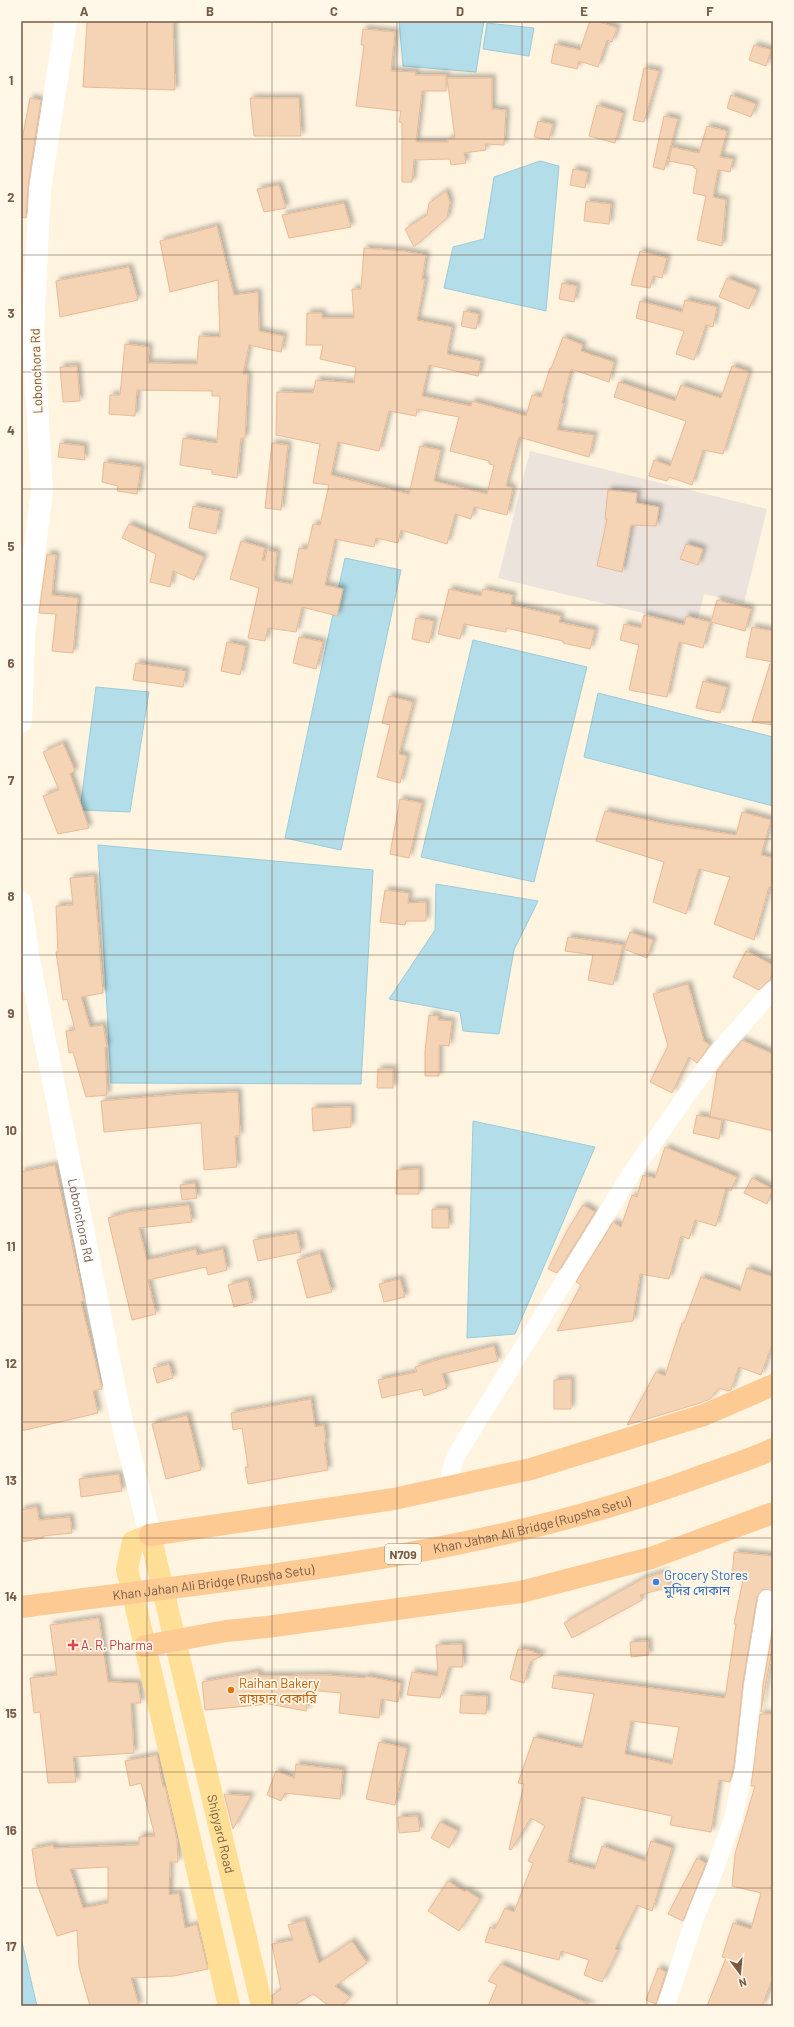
<svg xmlns="http://www.w3.org/2000/svg" width="794" height="2027" font-family="Barlow,'Noto Sans Bengali',sans-serif">
  <style>
    .industrial { fill: #ece4dc }
    .water { fill: #b3dde8; stroke: #99ccdb }
    .building { fill: #f5d3b5; stroke: #e9ba95; fill-rule: evenodd; filter: url(#shadow) }
    .lines { fill: none; stroke-linecap: round; stroke-linejoin: round }
    .minor { stroke: #fff; stroke-width: 18 }
    .tertiary { stroke: #fff; stroke-width: 22 }
    .primary { stroke: #ffdf95; stroke-width: 22 }
    .trunk { stroke: #feca94; stroke-width: 22 }
    .grid { fill: none; stroke: #765a46; stroke-width: 1; stroke-opacity: 0.55 }
    .shop-dot { fill: #3f7fe0; stroke: #fff7e7; stroke-width: 1.5 }
    .health-dot { fill: #e0444e; stroke: #fff7e7; stroke-width: 1.5 }
    .food-dot { fill: #e8710a; stroke: #fff7e7; stroke-width: 1.5 }
    .labels { text-anchor: middle; dominant-baseline: central; stroke-width: 3.5; stroke-linejoin: round; paint-order: stroke }
    .shield { fill: #fff7e7; stroke: #9f8976; stroke-width: 1 }
    .shield-label { font-size: 12px; font-weight: bold; fill: #765a46 }
    .street-label { font-size: 13px; fill: #765a46; stroke: #fff7e7 }
    .shop-label { font-size: 13px; fill: #366cbe; stroke: #fff7e7; text-anchor: start }
    .health-label { font-size: 13px; fill: #be3a42; stroke: #fff7e7; text-anchor: start }
    .food-label { font-size: 13px; fill: #c56008; stroke: #fff7e7; text-anchor: start }
    .neatline { fill: none; stroke: #765a46; stroke-width: 1.5 }
    .grid-label { font-size: 13px; text-anchor: middle; font-weight: bold; fill: #765a46 }
  </style>
  <defs>
    <filter id="shadow"><feDropShadow dx="3.5" dy="-3.5" stdDeviation="2" flood-color="#0004"/></filter>
  </defs>
  <rect width="100%" height="100%" fill="#fef4e0"/>
  <path class="industrial" d="M 530,451 L 767,509 L 744,603 L 704,594 L 696,626 L 498,578 Z"/>
  <path class="water" d="M 399,21 L 484,21 L 476,72 L 403,66 Z
    M 487,23 L 534,28 L 529,56 L 483,49 Z
    M 540,161 L 559,166 L 546,311 L 444,288 L 453,247 L 484,239 L 494,177 Z
    M 345,558 L 401,570 L 341,850 L 285,838 Z
    M 473,640 L 587,667 L 534,882 L 421,857 Z
    M 96,687 L 149,692 L 130,812 L 80,810 Z
    M 598,693 L 773,737 L 773,806 L 584,757 Z
    M 98,845 L 373,870 L 361,1084 L 111,1083 Z
    M 436,884 L 538,901 L 514,950 L 499,1034 L 463,1031 L 460,1012 L 389,999 L 435,930 Z
    M 473,1121 L 595,1147 L 515,1334 L 467,1338 Z
    M 21,1938 L 37,2006 L 21,2006 Z"/>
  <path class="building" d="M 87,21 L 173,21 L 175,90 L 83,87 Z
    M 590,21 L 597,21 L 617,28 L 612,42 L 607,40 L 598,67 L 579,61 L 577,69 L 551,63 L 555,44 L 580,50 Z
    M 363,29 L 395,32 L 391,71 L 416,72 L 415,75 L 446,75 L 446,91 L 422,91 L 416,142 L 448,142 L 448,139 L 455,138 L 447,78 L 492,78 L 492,109 L 506,110 L 504,145 L 485,144 L 486,150 L 464,153 L 466,163 L 451,165 L 450,159 L 414,160 L 412,182 L 402,182 L 402,123 L 399,122 L 401,111 L 356,106 L 364,45 L 361,45 Z
    M 754,45 L 771,50 L 766,66 L 749,60 Z
    M 644,68 L 659,71 L 644,122 L 633,120 Z
    M 731,95 L 756,104 L 751,117 L 727,108 Z
    M 30,98 L 41,100 L 28,186 L 26,218 L 21,217 L 21,145 Z
    M 250,98 L 299,98 L 301,136 L 254,136 Z
    M 597,105 L 623,113 L 615,143 L 589,136 Z
    M 664,116 L 678,119 L 664,170 L 653,167 Z
    M 538,121 L 553,124 L 549,140 L 534,137 Z
    M 707,126 L 727,131 L 720,157 L 733,159 L 730,172 L 718,170 L 713,197 L 726,200 L 722,246 L 697,240 L 706,196 L 693,193 L 697,169 L 694,168 L 694,166 L 669,161 L 672,147 L 699,153 Z
    M 573,169 L 588,172 L 585,188 L 570,185 Z
    M 279,185 L 286,208 L 264,212 L 257,189 Z
    M 446,191 L 450,202 L 447,218 L 414,247 L 405,229 L 427,215 L 429,203 Z
    M 586,201 L 611,204 L 609,224 L 584,221 Z
    M 344,203 L 351,227 L 289,238 L 282,215 Z
    M 217,226 L 234,295 L 258,292 L 259,331 L 284,336 L 281,352 L 249,345 L 243,374 L 248,374 L 245,438 L 241,438 L 237,478 L 212,474 L 212,470 L 180,465 L 183,438 L 217,443 L 220,396 L 212,396 L 212,391 L 137,390 L 135,416 L 109,414 L 110,395 L 120,395 L 125,344 L 149,347 L 148,363 L 197,364 L 199,336 L 220,337 L 218,280 L 170,292 L 160,241 Z
    M 364,248 L 403,251 L 426,255 L 422,279 L 425,279 L 417,320 L 452,327 L 447,354 L 481,361 L 478,376 L 429,365 L 422,396 L 471,406 L 472,401 L 526,416 L 532,395 L 541,397 L 550,368 L 551,369 L 563,337 L 583,345 L 581,351 L 614,362 L 609,382 L 571,369 L 562,403 L 564,403 L 557,430 L 594,435 L 589,457 L 519,437 L 506,486 L 513,488 L 507,515 L 474,507 L 471,519 L 455,514 L 447,544 L 401,530 L 398,543 L 376,538 L 374,547 L 335,539 L 325,585 L 343,589 L 337,616 L 302,607 L 296,632 L 268,628 L 265,641 L 248,638 L 259,588 L 230,579 L 241,541 L 265,548 L 262,560 L 265,560 L 267,550 L 277,552 L 274,581 L 292,584 L 299,548 L 307,549 L 313,524 L 320,525 L 329,485 L 313,483 L 320,444 L 276,435 L 277,392 L 313,393 L 316,380 L 354,383 L 356,367 L 320,359 L 323,345 L 306,345 L 307,313 L 322,313 L 322,318 L 354,318 L 352,289 L 361,289 ZM 417,409 L 459,417 L 450,451 L 489,461 L 489,464 L 494,465 L 487,494 L 434,481 L 441,450 L 420,446 L 409,494 L 331,475 L 338,442 L 379,451 L 389,411 L 416,416 Z
    M 640,251 L 667,258 L 662,278 L 653,276 L 650,288 L 631,285 Z
    M 129,267 L 138,300 L 60,317 L 56,281 Z
    M 727,278 L 757,290 L 749,309 L 719,297 Z
    M 562,283 L 577,286 L 574,302 L 559,299 Z
    M 685,300 L 717,307 L 713,327 L 706,325 L 694,360 L 676,354 L 684,331 L 636,318 L 640,301 L 682,312 Z
    M 464,311 L 479,314 L 476,329 L 461,326 Z
    M 77,366 L 80,401 L 63,402 L 60,367 Z
    M 732,366 L 749,372 L 723,454 L 703,450 L 692,485 L 669,477 L 667,481 L 649,476 L 654,460 L 670,466 L 686,421 L 614,397 L 619,382 L 675,401 L 681,385 L 721,398 Z
    M 60,443 L 84,446 L 85,460 L 58,457 Z
    M 272,443 L 288,445 L 281,510 L 265,508 Z
    M 104,462 L 141,467 L 137,494 L 117,491 L 118,486 L 102,482 Z
    M 608,490 L 637,493 L 636,503 L 659,507 L 656,526 L 631,525 L 622,572 L 597,566 L 607,519 L 605,519 Z
    M 193,506 L 220,511 L 216,534 L 189,528 Z
    M 129,524 L 204,557 L 194,580 L 173,571 L 170,587 L 150,582 L 156,554 L 122,538 Z
    M 686,544 L 703,549 L 698,565 L 680,559 Z
    M 47,554 L 56,555 L 52,595 L 78,598 L 73,653 L 52,651 L 56,614 L 39,613 Z
    M 449,589 L 481,596 L 483,589 L 513,595 L 511,605 L 561,616 L 559,622 L 595,630 L 590,649 L 563,643 L 563,641 L 506,628 L 506,632 L 464,624 L 460,639 L 438,634 Z
    M 717,600 L 751,609 L 745,631 L 711,622 Z
    M 644,615 L 684,625 L 686,616 L 710,622 L 703,648 L 679,642 L 667,697 L 629,690 L 639,645 L 620,640 L 624,624 L 641,628 Z
    M 416,618 L 434,621 L 429,643 L 412,639 Z
    M 752,627 L 773,631 L 773,662 L 746,657 Z
    M 299,637 L 323,642 L 316,669 L 293,663 Z
    M 227,642 L 246,646 L 240,675 L 221,671 Z
    M 136,663 L 186,671 L 183,687 L 133,680 Z
    M 770,664 L 773,665 L 773,725 L 752,722 Z
    M 703,681 L 727,687 L 720,713 L 696,708 Z
    M 389,696 L 413,702 L 399,754 L 407,756 L 400,783 L 377,777 L 390,725 L 382,723 Z
    M 63,743 L 75,771 L 70,774 L 89,828 L 58,834 L 43,796 L 59,790 L 43,752 Z
    M 400,799 L 422,803 L 409,858 L 390,854 Z
    M 605,811 L 666,824 L 736,835 L 742,812 L 771,820 L 761,855 L 773,858 L 773,888 L 769,887 L 754,940 L 714,924 L 730,877 L 699,869 L 686,914 L 653,902 L 664,862 L 596,841 Z
    M 94,876 L 103,993 L 81,997 L 90,1027 L 103,1025 L 107,1047 L 105,1047 L 107,1095 L 86,1097 L 73,1052 L 69,1053 L 66,1031 L 75,1030 L 67,999 L 63,1000 L 56,952 L 58,952 L 56,906 L 73,905 L 70,878 Z
    M 385,890 L 409,893 L 408,903 L 426,902 L 426,921 L 406,921 L 405,925 L 380,922 Z
    M 630,932 L 653,940 L 647,958 L 624,949 Z
    M 568,937 L 623,945 L 613,985 L 588,980 L 593,955 L 565,951 Z
    M 746,951 L 773,965 L 773,972 L 769,981 L 759,990 L 733,977 Z
    M 688,984 L 704,1041 L 710,1045 L 697,1063 L 689,1057 L 672,1093 L 650,1082 L 668,1046 L 653,994 Z
    M 429,1015 L 438,1016 L 438,1020 L 452,1021 L 449,1046 L 439,1045 L 439,1076 L 425,1076 L 425,1051 Z
    M 742,1040 L 773,1054 L 773,1131 L 710,1116 L 717,1071 Z
    M 378,1069 L 393,1069 L 393,1088 L 377,1088 Z
    M 238,1092 L 240,1136 L 235,1136 L 237,1167 L 204,1170 L 201,1123 L 104,1132 L 101,1101 L 182,1094 Z
    M 351,1107 L 351,1127 L 313,1131 L 312,1108 Z
    M 697,1115 L 722,1120 L 719,1139 L 693,1133 Z
    M 665,1147 L 737,1177 L 731,1191 L 726,1188 L 716,1226 L 695,1220 L 689,1239 L 681,1236 L 669,1279 L 640,1274 L 633,1321 L 557,1331 L 581,1285 L 576,1282 L 613,1222 L 621,1227 L 632,1195 L 637,1197 L 643,1175 L 655,1178 Z
    M 55,1165 L 84,1301 L 81,1302 L 102,1389 L 93,1391 L 98,1413 L 21,1431 L 21,1172 Z
    M 419,1169 L 419,1194 L 396,1194 L 397,1170 Z
    M 752,1178 L 773,1189 L 767,1204 L 744,1193 Z
    M 195,1183 L 197,1198 L 182,1200 L 180,1185 Z
    M 189,1205 L 192,1222 L 139,1228 L 147,1260 L 196,1249 L 197,1255 L 223,1249 L 227,1270 L 208,1275 L 206,1267 L 148,1280 L 156,1314 L 132,1320 L 108,1218 L 129,1212 Z
    M 583,1205 L 595,1212 L 557,1273 L 548,1269 L 567,1231 Z
    M 432,1209 L 448,1209 L 449,1228 L 432,1228 Z
    M 297,1233 L 301,1252 L 258,1261 L 253,1240 Z
    M 320,1253 L 332,1292 L 307,1298 L 297,1260 Z
    M 747,1268 L 773,1277 L 773,1342 L 761,1375 L 739,1367 L 731,1390 L 728,1391 L 719,1388 L 710,1399 L 700,1403 L 627,1425 L 656,1372 L 665,1376 L 682,1323 L 684,1323 L 701,1277 L 740,1291 Z
    M 400,1279 L 405,1297 L 384,1302 L 379,1284 Z
    M 248,1280 L 253,1302 L 234,1307 L 228,1285 Z
    M 494,1346 L 498,1361 L 442,1374 L 447,1388 L 424,1396 L 422,1389 L 382,1398 L 378,1380 L 417,1372 L 415,1367 L 440,1359 Z
    M 169,1364 L 173,1378 L 157,1383 L 153,1368 Z
    M 571,1379 L 571,1409 L 554,1409 L 554,1380 Z
    M 311,1399 L 315,1427 L 324,1425 L 326,1442 L 324,1442 L 328,1470 L 248,1484 L 245,1467 L 248,1467 L 242,1428 L 233,1430 L 231,1413 Z
    M 187,1415 L 201,1470 L 166,1479 L 152,1424 Z
    M 119,1474 L 122,1491 L 81,1497 L 79,1479 Z
    M 37,1507 L 39,1520 L 70,1517 L 72,1533 L 43,1536 L 43,1538 L 21,1542 L 21,1510 Z
    M 734,1552 L 773,1556 L 773,1591 L 763,1589 L 757,1597 L 743,1682 L 734,1765 L 730,1782 L 719,1780 L 711,1832 L 670,1825 L 672,1816 L 582,1797 L 568,1862 L 595,1869 L 602,1846 L 645,1861 L 651,1841 L 672,1848 L 652,1911 L 637,1905 L 615,1949 L 618,1950 L 602,1982 L 584,1975 L 589,1960 L 561,1951 L 559,1960 L 485,1942 L 490,1927 L 495,1929 L 505,1908 L 514,1912 L 533,1863 L 528,1861 L 545,1826 L 531,1818 L 511,1850 L 509,1849 L 524,1784 L 518,1783 L 534,1737 L 582,1748 L 594,1694 L 552,1688 L 554,1675 L 725,1698 L 736,1624 L 734,1624 L 743,1580 L 732,1579 ZM 631,1721 L 679,1727 L 672,1764 L 625,1754 Z
    M 665,1572 L 669,1587 L 640,1595 L 642,1600 L 572,1638 L 564,1623 L 644,1578 Z
    M 99,1618 L 108,1682 L 138,1683 L 141,1703 L 131,1703 L 134,1753 L 73,1757 L 76,1782 L 48,1783 L 40,1712 L 34,1713 L 30,1678 L 57,1675 L 50,1625 Z
    M 773,1627 L 773,1644 L 761,1712 L 763,1685 Z
    M 648,1641 L 649,1655 L 631,1657 L 630,1642 Z
    M 462,1644 L 463,1667 L 449,1667 L 440,1698 L 407,1695 L 412,1672 L 438,1676 L 436,1645 Z
    M 518,1649 L 534,1651 L 533,1652 L 543,1655 L 530,1662 L 524,1683 L 510,1679 Z
    M 258,1672 L 259,1676 L 326,1675 L 365,1678 L 366,1676 L 401,1683 L 398,1702 L 381,1699 L 379,1718 L 339,1713 L 341,1693 L 309,1690 L 306,1711 L 269,1704 L 205,1710 L 202,1682 Z
    M 461,1695 L 487,1696 L 486,1714 L 460,1713 Z
    M 760,1714 L 773,1714 L 773,1978 L 762,2006 L 707,2006 L 726,1958 L 722,1957 L 733,1923 L 751,1929 L 761,1893 L 732,1886 L 735,1854 L 755,1786 L 751,1786 Z
    M 379,1742 L 407,1748 L 395,1805 L 366,1799 Z
    M 157,1755 L 163,1787 L 165,1786 L 177,1840 L 178,1862 L 170,1862 L 169,1895 L 179,1893 L 185,1928 L 197,1924 L 208,1969 L 174,1976 L 131,1978 L 139,2006 L 90,2006 L 79,1967 L 77,1930 L 57,1936 L 37,1884 L 32,1849 L 53,1845 L 54,1848 L 139,1845 L 139,1837 L 155,1836 L 141,1783 L 130,1786 L 125,1761 ZM 108,1867 L 108,1903 L 83,1908 L 70,1869 Z
    M 296,1764 L 343,1770 L 340,1799 L 285,1793 L 281,1801 L 267,1795 L 276,1771 L 294,1778 Z
    M 224,1794 L 251,1796 L 233,1829 Z
    M 418,1816 L 420,1831 L 399,1833 L 398,1817 Z
    M 440,1822 L 458,1831 L 449,1848 L 431,1838 Z
    M 697,1858 L 706,1863 L 683,1921 L 668,1914 Z
    M 448,1881 L 465,1892 L 466,1890 L 480,1899 L 459,1931 L 428,1911 Z
    M 305,1920 L 319,1963 L 352,1941 L 367,1963 L 335,1986 L 350,1997 L 342,2006 L 329,2006 L 313,1994 L 293,2006 L 274,2006 L 272,1995 L 281,1990 L 272,1944 L 293,1940 L 288,1925 Z
    M 501,1964 L 535,1980 L 593,2006 L 488,2006 L 497,1985 L 488,1981 Z
    M 658,1968 L 666,1972 L 656,2004 L 646,2000 Z"/>
  <g class="lines">
    <path class="minor" d="M 447,1487 L 455,1457 L 633,1171 L 716,1054 L 773,990
      M 666,2006 L 696,1915 L 714,1871 L 733,1819 L 744,1767 L 753,1684 L 767,1599"/>
    <g class="tertiary">
      <path d="M 21,722 L 24,635 L 42,491 L 33,332 L 40,188 L 66,21"/>
      <path id="s1" d="M 21,903 L 30,966 L 119,1409 L 150,1535"/>
    </g>
    <path class="primary" id="s2" d="M 229,2006 L 127,1569 L 133,1542 L 150,1535 L 262,2006"/>
    <g class="trunk">
      <path d="M 150,1535 L 394,1499 L 531,1469 L 704,1415 L 773,1385"/>
      <path id="s3" d="M 21,1607 C 247,1577 478,1558 693,1479 C 720,1469 747,1461 773,1449"/>
      <path d="M 145,1646 L 226,1631 L 267,1627 L 521,1592 L 651,1558 L 773,1513"/>
    </g>
  </g>
  <path class="grid" d="M 147,21 L 147,2006M 272,21 L 272,2006M 397,21 L 397,2006M 522,21 L 522,2006M 647,21 L 647,2006M 21,139 L 773,139M 21,255 L 773,255M 21,372 L 773,372M 21,489 L 773,489M 21,605 L 773,605M 21,722 L 773,722M 21,839 L 773,839M 21,955 L 773,955M 21,1072 L 773,1072M 21,1188 L 773,1188M 21,1305 L 773,1305M 21,1422 L 773,1422M 21,1538 L 773,1538M 21,1655 L 773,1655M 21,1772 L 773,1772M 21,1888 L 773,1888"/>
  <circle class="shop-dot" cx="656" cy="1582" r="4"/>
  <path class="health-dot" d="M71 1639h4v4h4v4h-4v4h-4v-4h-4v-4h4z"/>
  <circle class="food-dot" cx="231" cy="1690" r="4"/>
  <g class="labels">
    <rect class="shield" x="385" y="1544" width="36" height="20" rx="3"/>
    <g class="shield-label">
      <text x="403" y="1554">N709</text>
    </g>
    <g class="street-label">
      <text transform="translate(36 371) rotate(-92)">Lobonchora Rd</text>
      <text stroke="none"><textPath href="#s1" startOffset="323">Lobonchora Rd</textPath></text>
      <text stroke="none"><textPath href="#s3" startOffset="518">Khan Jahan Ali Bridge (Rupsha Setu)</textPath></text>
      <text stroke="none"><textPath href="#s3" startOffset="194">Khan Jahan Ali Bridge (Rupsha Setu)</textPath></text>
      <text stroke="none"><textPath href="#s2" startOffset="802">Shipyard Road</textPath></text>
    </g>
    <g class="shop-label">
      <text x="664" y="1575">Grocery Stores<tspan x="664" dy="15">মুদির দোকান</tspan></text>
    </g>
    <g class="health-label">
      <text x="81" y="1645">A. R. Pharma</text>
    </g>
    <g class="food-label">
      <text x="239" y="1683">Raihan Bakery<tspan x="239" dy="15">রায়হান বেকারি</tspan></text>
    </g>
  </g>
  <rect width="794" height="2027" fill="none" stroke="#fff7e7" stroke-width="44"/>
  <g transform="translate(740 1973) rotate(164)" stroke="#fff7e7" stroke-width="3" paint-order="stroke">
  <path d="M0-3L7 15L0 10L-7 15Z" fill="#765a46"/>
  <text y="-6" font-size="11" font-weight="bold" text-anchor="middle" fill="#765a46">N</text>
  </g>
  <rect x="22" y="22" width="750" height="1983" class="neatline"/>
  <g class="grid-label">
    <text x="84" y="16">A</text>
    <text x="210" y="16">B</text>
    <text x="334" y="16">C</text>
    <text x="460" y="16">D</text>
    <text x="584" y="16">E</text>
    <text x="710" y="16">F</text>
    <text x="11" y="85">1</text>
    <text x="11" y="202">2</text>
    <text x="11" y="318">3</text>
    <text x="11" y="435">4</text>
    <text x="11" y="551">5</text>
    <text x="11" y="668">6</text>
    <text x="11" y="785">7</text>
    <text x="11" y="901">8</text>
    <text x="11" y="1018">9</text>
    <text x="11" y="1135">10</text>
    <text x="11" y="1251">11</text>
    <text x="11" y="1368">12</text>
    <text x="11" y="1485">13</text>
    <text x="11" y="1601">14</text>
    <text x="11" y="1718">15</text>
    <text x="11" y="1835">16</text>
    <text x="11" y="1951">17</text>
  </g>
</svg>
